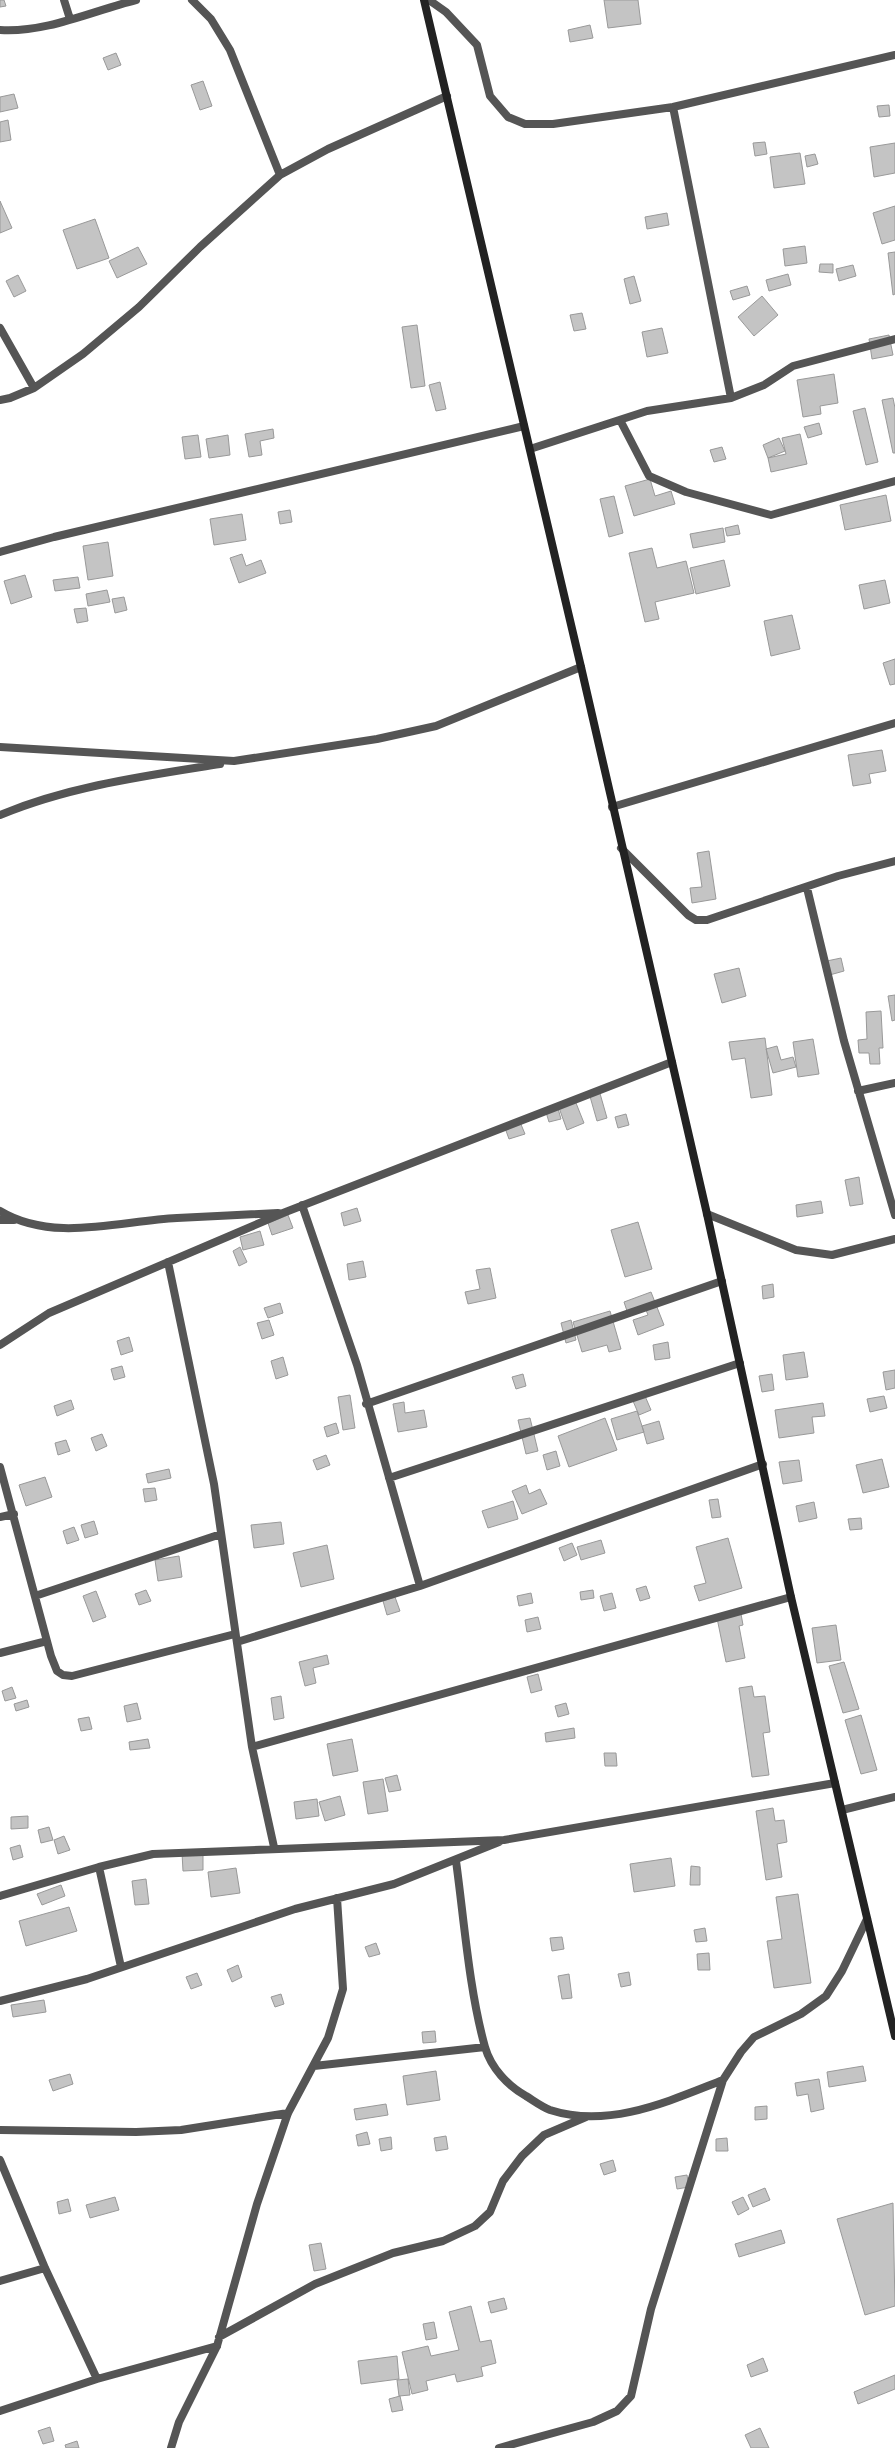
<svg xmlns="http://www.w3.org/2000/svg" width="895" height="2448" font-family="'Fira Sans Condensed',sans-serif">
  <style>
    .building { fill: #c4c4c4; stroke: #999 }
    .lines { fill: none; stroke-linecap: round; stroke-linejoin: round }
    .street { stroke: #555; stroke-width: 8 }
    .secondary { stroke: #222; stroke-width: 8 }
  </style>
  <rect width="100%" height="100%" fill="#fff"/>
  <path class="building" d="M 0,0 L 4,0 L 6,6 L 0,7 Z
    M 604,0 L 638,0 L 641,24 L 608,28 Z
    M 590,25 L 593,38 L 570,42 L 568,30 Z
    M 116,53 L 121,65 L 108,70 L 103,58 Z
    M 203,81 L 212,106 L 200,110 L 191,85 Z
    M 14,94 L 18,108 L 0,112 L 0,97 Z
    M 889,105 L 890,116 L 879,117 L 877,106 Z
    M 8,120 L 11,140 L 0,142 L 0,122 Z
    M 765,142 L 767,154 L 755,156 L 753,143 Z
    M 895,143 L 895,173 L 874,177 L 870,147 Z
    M 800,153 L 805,184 L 774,188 L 770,157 Z
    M 815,154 L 818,164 L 807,167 L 805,156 Z
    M 0,201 L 12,228 L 0,233 Z
    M 895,206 L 895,240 L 882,244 L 873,213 Z
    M 667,213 L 669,225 L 647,229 L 645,217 Z
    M 95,219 L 109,258 L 77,269 L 63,230 Z
    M 805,246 L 807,263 L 785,266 L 783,249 Z
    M 138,247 L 147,264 L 117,278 L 109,261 Z
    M 895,252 L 895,294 L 893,295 L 888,253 Z
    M 820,264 L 833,264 L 833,273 L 819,272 Z
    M 853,265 L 856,276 L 839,281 L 836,269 Z
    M 788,274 L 791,285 L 769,291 L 766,280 Z
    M 18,275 L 26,291 L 14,297 L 6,281 Z
    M 634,276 L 641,301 L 630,304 L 624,279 Z
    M 747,286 L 750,295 L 733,300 L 730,291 Z
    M 762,296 L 778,315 L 754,336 L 738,317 Z
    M 582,313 L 586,329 L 574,331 L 570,315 Z
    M 417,325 L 425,386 L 411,388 L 402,327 Z
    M 662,328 L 668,353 L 647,357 L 642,332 Z
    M 889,335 L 893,355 L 872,359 L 869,339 Z
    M 834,374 L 838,403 L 820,406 L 821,414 L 803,417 L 797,380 Z
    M 440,382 L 446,409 L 436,411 L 429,385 Z
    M 893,398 L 895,408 L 895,453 L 893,453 L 882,400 Z
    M 865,408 L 878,462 L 866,465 L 853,411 Z
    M 819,423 L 822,434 L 808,438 L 804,427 Z
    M 273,429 L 274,438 L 260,441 L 262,455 L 249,457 L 245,434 Z
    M 800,434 L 807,464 L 771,472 L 768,458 L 786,454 L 782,438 Z
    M 198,435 L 201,457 L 185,459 L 182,437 Z
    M 228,435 L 230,455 L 209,458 L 206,439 Z
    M 779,438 L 785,451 L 768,458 L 763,445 Z
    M 722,447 L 726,459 L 714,462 L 710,450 Z
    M 650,479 L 655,496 L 671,491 L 675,504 L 634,516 L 625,486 Z
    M 886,495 L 891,521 L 845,530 L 840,505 Z
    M 614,496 L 623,533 L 609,537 L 600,499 Z
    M 290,510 L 292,522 L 280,524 L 278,512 Z
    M 242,514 L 246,540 L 214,545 L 210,519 Z
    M 738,525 L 740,534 L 727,536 L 725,528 Z
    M 723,528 L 725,542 L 693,548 L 690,534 Z
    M 108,542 L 113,576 L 88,580 L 83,546 Z
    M 652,548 L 657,568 L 686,561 L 694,593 L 655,602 L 659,619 L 645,622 L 629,553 Z
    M 242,554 L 246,566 L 261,560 L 266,573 L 239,583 L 230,558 Z
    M 724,560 L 730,586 L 696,594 L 690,568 Z
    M 25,575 L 32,597 L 11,604 L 4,581 Z
    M 78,577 L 80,588 L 55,591 L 53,580 Z
    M 885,580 L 890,603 L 864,609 L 859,585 Z
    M 107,590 L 110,602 L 88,606 L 86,594 Z
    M 124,597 L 127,610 L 115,613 L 112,599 Z
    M 86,608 L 88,621 L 77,623 L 74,609 Z
    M 792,615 L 800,649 L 771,656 L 764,621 Z
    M 895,659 L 895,684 L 890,685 L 883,663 Z
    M 882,750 L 886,771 L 869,774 L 871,783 L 853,786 L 848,755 Z
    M 709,851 L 716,899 L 692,903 L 690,888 L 702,887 L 697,853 Z
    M 841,958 L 844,971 L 826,976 L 822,962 Z
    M 739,968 L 746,996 L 722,1003 L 714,974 Z
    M 895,995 L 895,1020 L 892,1021 L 888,996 Z
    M 881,1011 L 883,1048 L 879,1048 L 880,1064 L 870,1064 L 869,1053 L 859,1053 L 858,1040 L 867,1039 L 866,1012 Z
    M 765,1038 L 772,1095 L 751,1098 L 745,1058 L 732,1060 L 729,1042 Z
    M 813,1039 L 819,1074 L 798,1077 L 793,1042 Z
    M 777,1046 L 781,1060 L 793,1057 L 796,1067 L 773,1073 L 766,1049 Z
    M 599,1090 L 607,1118 L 597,1121 L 589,1093 Z
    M 574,1098 L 584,1123 L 567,1130 L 558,1105 Z
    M 557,1105 L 561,1119 L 549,1122 L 545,1109 Z
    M 626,1114 L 629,1125 L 618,1128 L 615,1117 Z
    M 520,1122 L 525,1134 L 509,1139 L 505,1128 Z
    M 859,1177 L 863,1204 L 850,1206 L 845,1180 Z
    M 821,1201 L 823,1213 L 797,1217 L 796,1205 Z
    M 357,1208 L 361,1221 L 344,1226 L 341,1213 Z
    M 288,1215 L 293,1228 L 272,1235 L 268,1223 Z
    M 638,1222 L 652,1269 L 625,1277 L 611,1230 Z
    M 260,1231 L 264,1245 L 243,1250 L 240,1237 Z
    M 240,1247 L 247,1262 L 239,1266 L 233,1251 Z
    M 363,1261 L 366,1277 L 349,1280 L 347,1264 Z
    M 490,1268 L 496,1298 L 468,1304 L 465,1292 L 480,1289 L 476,1270 Z
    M 773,1284 L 774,1297 L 763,1299 L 762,1286 Z
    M 651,1292 L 664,1325 L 638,1335 L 633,1320 L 648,1315 L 644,1305 L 627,1311 L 624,1302 Z
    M 280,1303 L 283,1313 L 268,1318 L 264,1308 Z
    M 610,1311 L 621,1349 L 609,1352 L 607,1345 L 582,1352 L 573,1322 Z
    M 269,1320 L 274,1335 L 262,1339 L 257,1323 Z
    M 571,1320 L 576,1340 L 566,1343 L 561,1323 Z
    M 129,1337 L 133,1351 L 121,1355 L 117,1341 Z
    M 668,1342 L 670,1358 L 655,1360 L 653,1345 Z
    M 804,1352 L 808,1377 L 786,1380 L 783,1355 Z
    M 283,1357 L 288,1375 L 276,1379 L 271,1361 Z
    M 122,1366 L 125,1377 L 114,1380 L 111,1369 Z
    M 895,1370 L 895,1388 L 886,1390 L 883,1372 Z
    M 523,1374 L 526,1386 L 516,1389 L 512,1377 Z
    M 772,1374 L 774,1390 L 762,1392 L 759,1376 Z
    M 350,1395 L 355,1428 L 343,1430 L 338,1397 Z
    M 645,1396 L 651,1410 L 639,1415 L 633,1401 Z
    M 884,1396 L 887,1408 L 870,1412 L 867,1399 Z
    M 71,1400 L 74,1409 L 57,1416 L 54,1406 Z
    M 404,1402 L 405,1413 L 424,1410 L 427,1427 L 398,1432 L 393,1404 Z
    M 823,1403 L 825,1416 L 812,1417 L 814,1433 L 779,1438 L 775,1410 Z
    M 637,1411 L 644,1432 L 617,1440 L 611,1419 Z
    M 530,1418 L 538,1451 L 526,1454 L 518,1420 Z
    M 605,1418 L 617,1450 L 569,1467 L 558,1436 Z
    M 659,1421 L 664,1439 L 647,1444 L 642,1426 Z
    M 336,1423 L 339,1433 L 327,1437 L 324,1427 Z
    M 102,1434 L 107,1446 L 96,1451 L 91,1438 Z
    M 66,1440 L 70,1451 L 58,1455 L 55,1443 Z
    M 556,1451 L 560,1466 L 547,1470 L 543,1455 Z
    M 326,1455 L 330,1465 L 317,1470 L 313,1460 Z
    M 882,1459 L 889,1487 L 863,1493 L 856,1465 Z
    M 799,1460 L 802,1481 L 783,1484 L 779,1462 Z
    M 169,1469 L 171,1478 L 148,1483 L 146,1474 Z
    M 45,1477 L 52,1497 L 26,1506 L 19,1485 Z
    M 526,1485 L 529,1494 L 540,1489 L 547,1504 L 522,1514 L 512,1491 Z
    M 155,1488 L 157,1500 L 145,1502 L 143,1489 Z
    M 718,1499 L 721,1517 L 712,1518 L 709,1500 Z
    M 513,1501 L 518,1519 L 488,1528 L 482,1511 Z
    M 814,1502 L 817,1518 L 799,1522 L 796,1506 Z
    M 861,1518 L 862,1529 L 850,1530 L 848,1519 Z
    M 94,1521 L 98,1534 L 85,1538 L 81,1525 Z
    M 281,1522 L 284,1544 L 254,1548 L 251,1525 Z
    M 74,1527 L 79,1540 L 67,1544 L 63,1531 Z
    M 728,1538 L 742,1588 L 699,1601 L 694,1586 L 706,1583 L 696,1547 Z
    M 601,1540 L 605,1553 L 581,1560 L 577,1547 Z
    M 572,1543 L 577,1555 L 564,1561 L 559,1548 Z
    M 327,1545 L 334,1579 L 301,1587 L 293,1553 Z
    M 179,1556 L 182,1577 L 158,1581 L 155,1560 Z
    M 646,1586 L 650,1598 L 640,1601 L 636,1589 Z
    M 146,1590 L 151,1601 L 139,1605 L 135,1594 Z
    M 593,1590 L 594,1598 L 581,1600 L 580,1592 Z
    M 96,1591 L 106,1617 L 93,1622 L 83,1596 Z
    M 531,1593 L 533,1603 L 519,1606 L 517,1596 Z
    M 612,1593 L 616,1608 L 604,1611 L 600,1596 Z
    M 395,1597 L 400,1611 L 387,1615 L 383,1601 Z
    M 741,1614 L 743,1625 L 739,1626 L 745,1658 L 726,1662 L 717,1618 Z
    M 538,1617 L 541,1629 L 527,1632 L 525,1620 Z
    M 836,1625 L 841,1660 L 817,1663 L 812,1628 Z
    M 327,1655 L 329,1664 L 313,1668 L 316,1683 L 305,1686 L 299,1662 Z
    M 844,1662 L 859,1709 L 843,1713 L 829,1666 Z
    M 538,1674 L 542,1690 L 531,1693 L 527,1677 Z
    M 752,1686 L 754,1697 L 765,1696 L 770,1732 L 763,1733 L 769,1775 L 752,1777 L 739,1688 Z
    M 12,1687 L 16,1698 L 5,1701 L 2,1691 Z
    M 281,1696 L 284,1718 L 274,1720 L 271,1698 Z
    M 27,1700 L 29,1707 L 16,1711 L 14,1704 Z
    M 137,1703 L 141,1719 L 127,1722 L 124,1706 Z
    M 566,1703 L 569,1714 L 558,1717 L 555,1706 Z
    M 861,1715 L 877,1770 L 861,1774 L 845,1720 Z
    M 89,1717 L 92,1729 L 81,1731 L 78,1719 Z
    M 574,1728 L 575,1738 L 546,1742 L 545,1733 Z
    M 148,1739 L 150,1748 L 130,1750 L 129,1742 Z
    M 352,1739 L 358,1771 L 333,1776 L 327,1744 Z
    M 604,1753 L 616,1753 L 617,1766 L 605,1766 Z
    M 397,1775 L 401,1790 L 389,1792 L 385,1778 Z
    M 383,1779 L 388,1811 L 368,1814 L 363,1782 Z
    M 340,1796 L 345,1815 L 325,1821 L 319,1802 Z
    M 317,1799 L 319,1816 L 296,1819 L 294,1802 Z
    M 773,1808 L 775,1821 L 784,1820 L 787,1842 L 777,1844 L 782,1877 L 766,1880 L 756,1811 Z
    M 28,1816 L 28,1828 L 11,1829 L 11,1817 Z
    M 49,1827 L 53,1840 L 41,1843 L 38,1830 Z
    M 64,1836 L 70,1850 L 58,1854 L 54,1840 Z
    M 20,1845 L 23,1857 L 13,1860 L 10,1848 Z
    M 203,1852 L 203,1870 L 183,1871 L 182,1853 Z
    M 671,1858 L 675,1886 L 634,1892 L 630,1864 Z
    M 691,1866 L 700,1867 L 700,1885 L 690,1885 Z
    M 236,1868 L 240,1893 L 211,1897 L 208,1872 Z
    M 146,1879 L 149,1904 L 135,1905 L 132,1881 Z
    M 61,1885 L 65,1896 L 42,1905 L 37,1894 Z
    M 798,1894 L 811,1983 L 774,1988 L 767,1941 L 782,1939 L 776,1897 Z
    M 69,1907 L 77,1931 L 26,1946 L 19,1921 Z
    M 705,1928 L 707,1941 L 696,1942 L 694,1930 Z
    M 562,1937 L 564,1949 L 552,1951 L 550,1938 Z
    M 376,1943 L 380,1954 L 369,1957 L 365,1947 Z
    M 709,1953 L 710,1970 L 698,1970 L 697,1954 Z
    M 238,1965 L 242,1977 L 232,1982 L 227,1970 Z
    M 629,1972 L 631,1985 L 621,1987 L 618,1974 Z
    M 197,1973 L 202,1985 L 191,1989 L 186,1977 Z
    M 569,1974 L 572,1998 L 562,1999 L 558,1976 Z
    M 281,1994 L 284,2004 L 275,2007 L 271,1997 Z
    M 44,2000 L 46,2012 L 13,2017 L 11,2005 Z
    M 435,2031 L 436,2042 L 423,2043 L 422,2032 Z
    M 863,2066 L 866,2081 L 829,2087 L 827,2072 Z
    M 436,2071 L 440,2100 L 407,2105 L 403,2076 Z
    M 70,2074 L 73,2084 L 53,2091 L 49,2080 Z
    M 819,2079 L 824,2109 L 811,2112 L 808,2094 L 797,2096 L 795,2083 Z
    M 386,2104 L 388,2115 L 356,2120 L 354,2109 Z
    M 767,2106 L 767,2119 L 755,2120 L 755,2107 Z
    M 367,2132 L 370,2144 L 358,2146 L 356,2135 Z
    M 446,2136 L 448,2149 L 436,2151 L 434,2138 Z
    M 391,2137 L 392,2149 L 381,2151 L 379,2139 Z
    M 727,2138 L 728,2151 L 716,2151 L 716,2139 Z
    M 613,2160 L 616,2171 L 604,2175 L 600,2164 Z
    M 687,2175 L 689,2187 L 677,2189 L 675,2177 Z
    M 765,2188 L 770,2200 L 753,2207 L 748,2195 Z
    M 115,2197 L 119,2210 L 90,2218 L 86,2205 Z
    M 743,2197 L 749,2209 L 738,2215 L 732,2202 Z
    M 68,2199 L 71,2211 L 59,2214 L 57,2202 Z
    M 893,2203 L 895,2306 L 865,2315 L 837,2219 Z
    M 781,2230 L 785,2243 L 739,2257 L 735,2244 Z
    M 321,2243 L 326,2269 L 314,2271 L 309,2245 Z
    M 504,2298 L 507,2309 L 491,2313 L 488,2302 Z
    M 471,2306 L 480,2342 L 491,2340 L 496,2363 L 481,2367 L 483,2376 L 457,2382 L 455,2374 L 426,2381 L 428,2390 L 412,2394 L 402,2352 L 428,2346 L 431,2356 L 459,2350 L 449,2312 Z
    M 434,2322 L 437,2338 L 426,2340 L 423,2324 Z
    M 397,2356 L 399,2379 L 361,2384 L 358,2361 Z
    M 763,2358 L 768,2371 L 751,2377 L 747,2365 Z
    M 895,2375 L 895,2389 L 858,2404 L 854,2392 Z
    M 408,2379 L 410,2395 L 399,2396 L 397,2380 Z
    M 400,2396 L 403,2410 L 392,2412 L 389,2399 Z
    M 50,2427 L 54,2441 L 43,2444 L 38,2431 Z
    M 760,2428 L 769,2448 L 751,2448 L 745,2435 Z
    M 77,2441 L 79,2448 L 66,2448 L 65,2445 Z"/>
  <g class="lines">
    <path class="street" d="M 64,0 L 70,19
      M 192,0 L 211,19 L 230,50 L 280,175
      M 429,0 L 446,12 L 477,45 L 490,96 L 508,117 L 525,124 L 553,124 L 673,107 L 895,55
      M 0,30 C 46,33 92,11 136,0
      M 673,107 L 731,398
      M 0,328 L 34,388
      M 0,400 L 10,398 L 34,388 L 83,354 L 139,307 L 200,247 L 280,175 L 328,149 L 447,96
      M 620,420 L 649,476 L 686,492 L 771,515 L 895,481
      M 530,449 L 647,411 L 731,398 L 764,385 L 793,366 L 895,339
      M 0,552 L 54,537 L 524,426
      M 0,747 L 234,761 L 377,739 L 436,726 L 581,667
      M 612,807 L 895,723
      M 0,815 C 70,786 145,776 220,764
      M 621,848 L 688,915 L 696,920 L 707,920 L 838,876 L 895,861
      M 807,888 L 844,1041 L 895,1215
      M 858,1091 L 895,1083
      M 302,1205 L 357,1365 L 420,1586
      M 0,1211 C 53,1243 119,1221 177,1218 C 211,1216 244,1215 278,1213
      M 707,1214 L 796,1250 L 832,1255 L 895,1239
      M 0,1220 L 14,1220
      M 168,1262 L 214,1484 L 252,1747 L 274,1847
      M 0,1345 L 49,1313 L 283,1213 L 672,1062
      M 366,1404 L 722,1281
      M 0,1467 L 51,1656 L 57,1671 L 63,1675 L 72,1676 L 235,1634
      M 389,1478 L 740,1363
      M 0,1517 L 14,1514
      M 35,1596 L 221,1534
      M 237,1642 L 420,1586 L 763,1464
      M 0,1653 L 47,1641
      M 252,1747 L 791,1597
      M 842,1810 L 895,1797
      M 456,1861 C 464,1919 469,1990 485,2047 C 491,2068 508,2086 526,2096 C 534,2101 542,2107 550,2110 C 609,2129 669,2101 723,2080
      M 99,1867 L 121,1967
      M 0,1896 L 99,1867 L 153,1854 L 504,1840 L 835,1783
      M 0,2001 L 87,1979 L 295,1909 L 394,1884 L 499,1842
      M 314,2066 L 485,2047
      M 0,2130 L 136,2132 L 181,2130 L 288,2113
      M 0,2160 L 45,2268 L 97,2379
      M 0,2281 L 45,2268
      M 219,2337 L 315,2284 L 393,2253 L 443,2241 L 475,2226 L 490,2212 L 503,2181 L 522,2156 L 544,2135 L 586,2117
      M 0,2411 L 97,2379 L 217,2346
      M 171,2448 L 179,2422 L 217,2346 L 257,2204 L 288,2113 L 328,2038 L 343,1989 L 337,1898
      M 499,2448 L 593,2422 L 617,2411 L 631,2396 L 651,2309 L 723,2080 L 741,2052 L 754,2037 L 801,2014 L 826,1996 L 842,1971 L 867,1919"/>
    <path class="secondary" d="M 424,0 L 581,667 L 707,1214 L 791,1597 L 895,2036"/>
  </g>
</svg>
